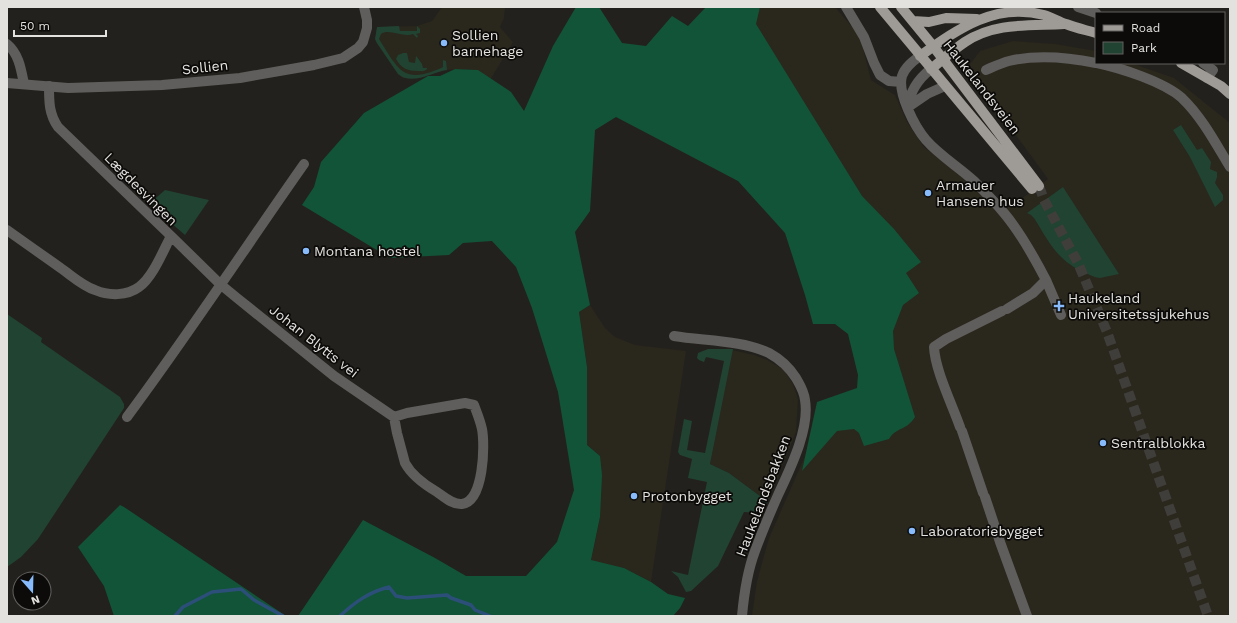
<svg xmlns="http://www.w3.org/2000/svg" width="1237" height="623" font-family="'Work Sans',sans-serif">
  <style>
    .built { fill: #2a271c }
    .green { fill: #214332 }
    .forest { fill: #125438 }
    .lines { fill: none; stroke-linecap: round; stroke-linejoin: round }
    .stream { stroke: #2c4f79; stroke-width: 3.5 }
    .primary-tunnel { stroke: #403e3a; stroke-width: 10; stroke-dasharray: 10 5; stroke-linecap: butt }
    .minor { stroke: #5f5e5c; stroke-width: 10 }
    .tertiary { stroke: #5f5e5c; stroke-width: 10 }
    .primary { stroke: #9e9b96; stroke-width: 10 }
    .poi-dot { fill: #88bbfc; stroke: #0c0b09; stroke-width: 1.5 }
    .labels { text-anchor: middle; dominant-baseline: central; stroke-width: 3.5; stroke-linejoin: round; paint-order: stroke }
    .poi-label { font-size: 14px; fill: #e4e2df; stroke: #0c0b09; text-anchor: start }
    .street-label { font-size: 14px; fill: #e4e2df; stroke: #0c0b09 }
  </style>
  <rect width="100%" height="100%" fill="#23211d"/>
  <path class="built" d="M 442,7 L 503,7 L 505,8 L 504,18 L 500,27 L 513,42 L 490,80 L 474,70 L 460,69 L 445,70 L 419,78 L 403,78 L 398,74 L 377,44 L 375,39 L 377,27 L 417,26 L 432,21 Z
    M 734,7 L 835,7 L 860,36 L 871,80 L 895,95 L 907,122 L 924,147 L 959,174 L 1001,211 L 1017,202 L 1048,179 L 967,68 L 980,51 L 1013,41 L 1055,44 L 1096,51 L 1096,63 L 1131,63 L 1174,78 L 1230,123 L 1230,616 L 752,616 L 757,581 L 769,538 L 813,438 L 882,406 Z
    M 590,305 L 605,328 L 615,337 L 635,345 L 686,351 L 651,582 L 624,568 L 591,561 L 600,517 L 600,456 L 587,445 L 587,367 L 579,312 Z
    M 732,350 L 754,355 L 767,360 L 783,369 L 793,384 L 798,399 L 796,432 L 768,502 L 729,473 L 710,464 Z"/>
  <path class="green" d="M 399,26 L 400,31 L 417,31 L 417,26 L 420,29 L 420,33 L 416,34 L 418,36 L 417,38 L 413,34 C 403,38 389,28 381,34 L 379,39 C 385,48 396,69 406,73 C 417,78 433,72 443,67 L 443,60 L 446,61 L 447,70 C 432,72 412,86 398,74 L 377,43 L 375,39 L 377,27 Z
    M 403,53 L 407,53 L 409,62 L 415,63 L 416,56 L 417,57 L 422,64 L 423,68 L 427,68 L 427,69 C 424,72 422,71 418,71 C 407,71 401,68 396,59 L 398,55 Z
    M 1181,125 L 1197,150 L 1202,148 L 1211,162 L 1210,169 L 1217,172 L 1217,177 L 1215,183 L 1223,195 L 1223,200 L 1215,207 L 1190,157 L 1173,130 Z
    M 1063,187 L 1119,274 C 1113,275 1106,277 1100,278 C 1096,278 1090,275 1086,273 C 1058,262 1049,242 1034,218 L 1031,215 L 1027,213 Z
    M 165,190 L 209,200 L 185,235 L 149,204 Z
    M 7,314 L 42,338 L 41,342 L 120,397 L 124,404 L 124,408 L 38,539 L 21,557 L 7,567 Z
    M 708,349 L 733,349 L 710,464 L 729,473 L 768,502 L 759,513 L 744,512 L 718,566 L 691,591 L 686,592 L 678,577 L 671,571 L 688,575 L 707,482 L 688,478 L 692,459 L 680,455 L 678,452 L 684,419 L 692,421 L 687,450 L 705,453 L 724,361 L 706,357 L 704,362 L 699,360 L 697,358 L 698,353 Z"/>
  <path class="forest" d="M 576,7 L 599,7 L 622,43 L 646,46 L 672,16 L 688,26 L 706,7 L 760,7 L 756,24 L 862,196 L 894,229 L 921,262 L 906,273 L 919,293 L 903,305 L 893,331 L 894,349 L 915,417 C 906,431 896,427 889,439 L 864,446 L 859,433 L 854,429 L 837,431 L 802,471 L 817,402 L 857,388 L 858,375 L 848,334 L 835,324 L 813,324 L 805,295 L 785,233 L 738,181 L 616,117 L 595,130 L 590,211 L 575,232 L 590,305 L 579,312 L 587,367 L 587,445 L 600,456 L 602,475 L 600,517 L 591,560 L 624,568 L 651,582 L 668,594 L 685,598 L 680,608 L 673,616 L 298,616 L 363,520 L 435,558 L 466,576 L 526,576 L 557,542 L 574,490 L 558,392 L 532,308 L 516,267 L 492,241 L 463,243 L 449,255 L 390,258 L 302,205 L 314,187 L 321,162 L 364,113 L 428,76 L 440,76 L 455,69 L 478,70 L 511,92 L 524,111 L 553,46 Z
    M 120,505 L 124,507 L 286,616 L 114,616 L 104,586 L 78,547 Z"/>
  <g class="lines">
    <path class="stream" d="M 175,616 L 183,607 L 212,592 L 241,589 L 254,600 L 283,616
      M 340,616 C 355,602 369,592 389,587 L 396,596 L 407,598 L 447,595 L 451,598 L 471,605 L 475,610 L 490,616"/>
    <path class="primary-tunnel" d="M 1039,186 L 1044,200 L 1078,263 L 1107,332 L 1208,616"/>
    <path class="minor" d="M 846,7 L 864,37 L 874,63 L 880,75 L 889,81 L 901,82
      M 1078,7 L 1096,13
      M 7,44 C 19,54 21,69 24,84
      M 920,56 C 913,61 905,67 902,76 C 897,93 915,127 926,140 C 940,156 959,167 975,182 C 985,192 995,202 1004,213 C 1021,233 1034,257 1046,280 L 1033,293 L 1007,309
      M 1097,63 C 1121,68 1164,82 1182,98 C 1202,117 1216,144 1230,167
      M 1203,63 L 1213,70 L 1207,78
      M 986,70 C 993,67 1001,63 1009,61 C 1038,54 1067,57 1096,63
      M 908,107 C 910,91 918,79 931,69
      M 908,107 L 927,94 L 945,86
      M 7,230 C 25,243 44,256 62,269 C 72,276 83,286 95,290 C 109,296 127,296 139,287 C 153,277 163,251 171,236 L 58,127 C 49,114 49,102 49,86
      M 171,236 L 220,284 L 237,298 L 334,376 L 394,417
      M 1046,280 L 1061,315
      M 674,336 C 704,341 742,340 769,353 C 780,359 789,367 796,378 C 800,385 804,391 805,400 C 810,429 790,469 778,495 C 770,513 762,532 755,551 C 747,572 744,594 742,616
      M 465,403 L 474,405 C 477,413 480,420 482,429 C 485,445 484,501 462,504 C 453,505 444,497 437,492 C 425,485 412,476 405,463 L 397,433 L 394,417 L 407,413 Z
      M 127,417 C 188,335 245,248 304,164
      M 960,427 C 952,404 935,370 934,347 L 946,339 L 1002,311
      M 962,431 L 983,493
      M 985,497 L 1000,542 L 1027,616"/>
    <path class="tertiary" d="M 7,83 L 68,88 L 162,85 L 240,78 L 314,65 L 343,58 L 358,48 L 363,42 L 367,28 L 367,20 L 364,7"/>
    <path class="primary" d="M 880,7 L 1032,189
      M 901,7 L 933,46 L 1039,186
      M 913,21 L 929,22 L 946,18 L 977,19
      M 920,56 C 958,29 995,2 1044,15 C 1052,17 1059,22 1066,24 C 1076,28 1086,30 1096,33
      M 1181,63 L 1221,86 L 1230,94
      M 931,69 C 942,60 953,50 965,42 C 995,22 1030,26 1064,24"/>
  </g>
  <g class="poi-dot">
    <circle cx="444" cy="43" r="4"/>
    <circle cx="928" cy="193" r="4"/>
    <circle cx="306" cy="251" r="4"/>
    <path d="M1057 300h4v4h4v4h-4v4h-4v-4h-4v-4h4z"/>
    <circle cx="1103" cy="443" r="4"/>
    <circle cx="634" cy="496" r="4"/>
    <circle cx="912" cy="531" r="4"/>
  </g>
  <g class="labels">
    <g class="poi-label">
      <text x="452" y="35">Sollien<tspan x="452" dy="16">barnehage</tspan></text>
      <text x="936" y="185">Armauer<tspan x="936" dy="16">Hansens hus</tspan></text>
      <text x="314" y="251">Montana hostel</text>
      <text x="1068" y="298">Haukeland<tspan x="1068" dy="16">Universitetssjukehus</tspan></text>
      <text x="1111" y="443">Sentralblokka</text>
      <text x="642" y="496">Protonbygget</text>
      <text x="920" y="531">Laboratoriebygget</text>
    </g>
    <g class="street-label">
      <text transform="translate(205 67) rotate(-6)">Sollien</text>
      <text transform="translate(982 87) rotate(52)">Haukelandsveien</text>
      <text transform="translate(141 189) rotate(45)">Lægdesvingen</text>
      <text transform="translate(314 341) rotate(38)">Johan Blytts vei</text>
      <text transform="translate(763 496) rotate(-69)">Haukelandsbakken</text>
    </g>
  </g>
  <rect width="1237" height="623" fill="none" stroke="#e4e2df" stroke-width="16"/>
  <rect x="1095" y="12" width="130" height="52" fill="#0c0b09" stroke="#62615f"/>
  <rect x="1103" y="25" width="20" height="6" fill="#9e9b96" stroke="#62615f"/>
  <text x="1131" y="32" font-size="12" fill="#e4e2df">Road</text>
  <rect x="1103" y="42" width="20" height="12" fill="#214332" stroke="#62615f"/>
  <text x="1131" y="52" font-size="12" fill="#e4e2df">Park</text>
  <g transform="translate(32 591) rotate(160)"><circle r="19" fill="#0c0b09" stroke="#62615f"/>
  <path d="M0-3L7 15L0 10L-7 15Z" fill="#88bbfc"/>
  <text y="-6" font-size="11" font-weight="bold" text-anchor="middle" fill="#e4e2df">N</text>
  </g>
  <path d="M14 30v6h92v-6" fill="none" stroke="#e4e2df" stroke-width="2"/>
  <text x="20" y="30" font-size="12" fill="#e4e2df" stroke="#0c0b09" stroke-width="3" paint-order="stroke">50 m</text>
</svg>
